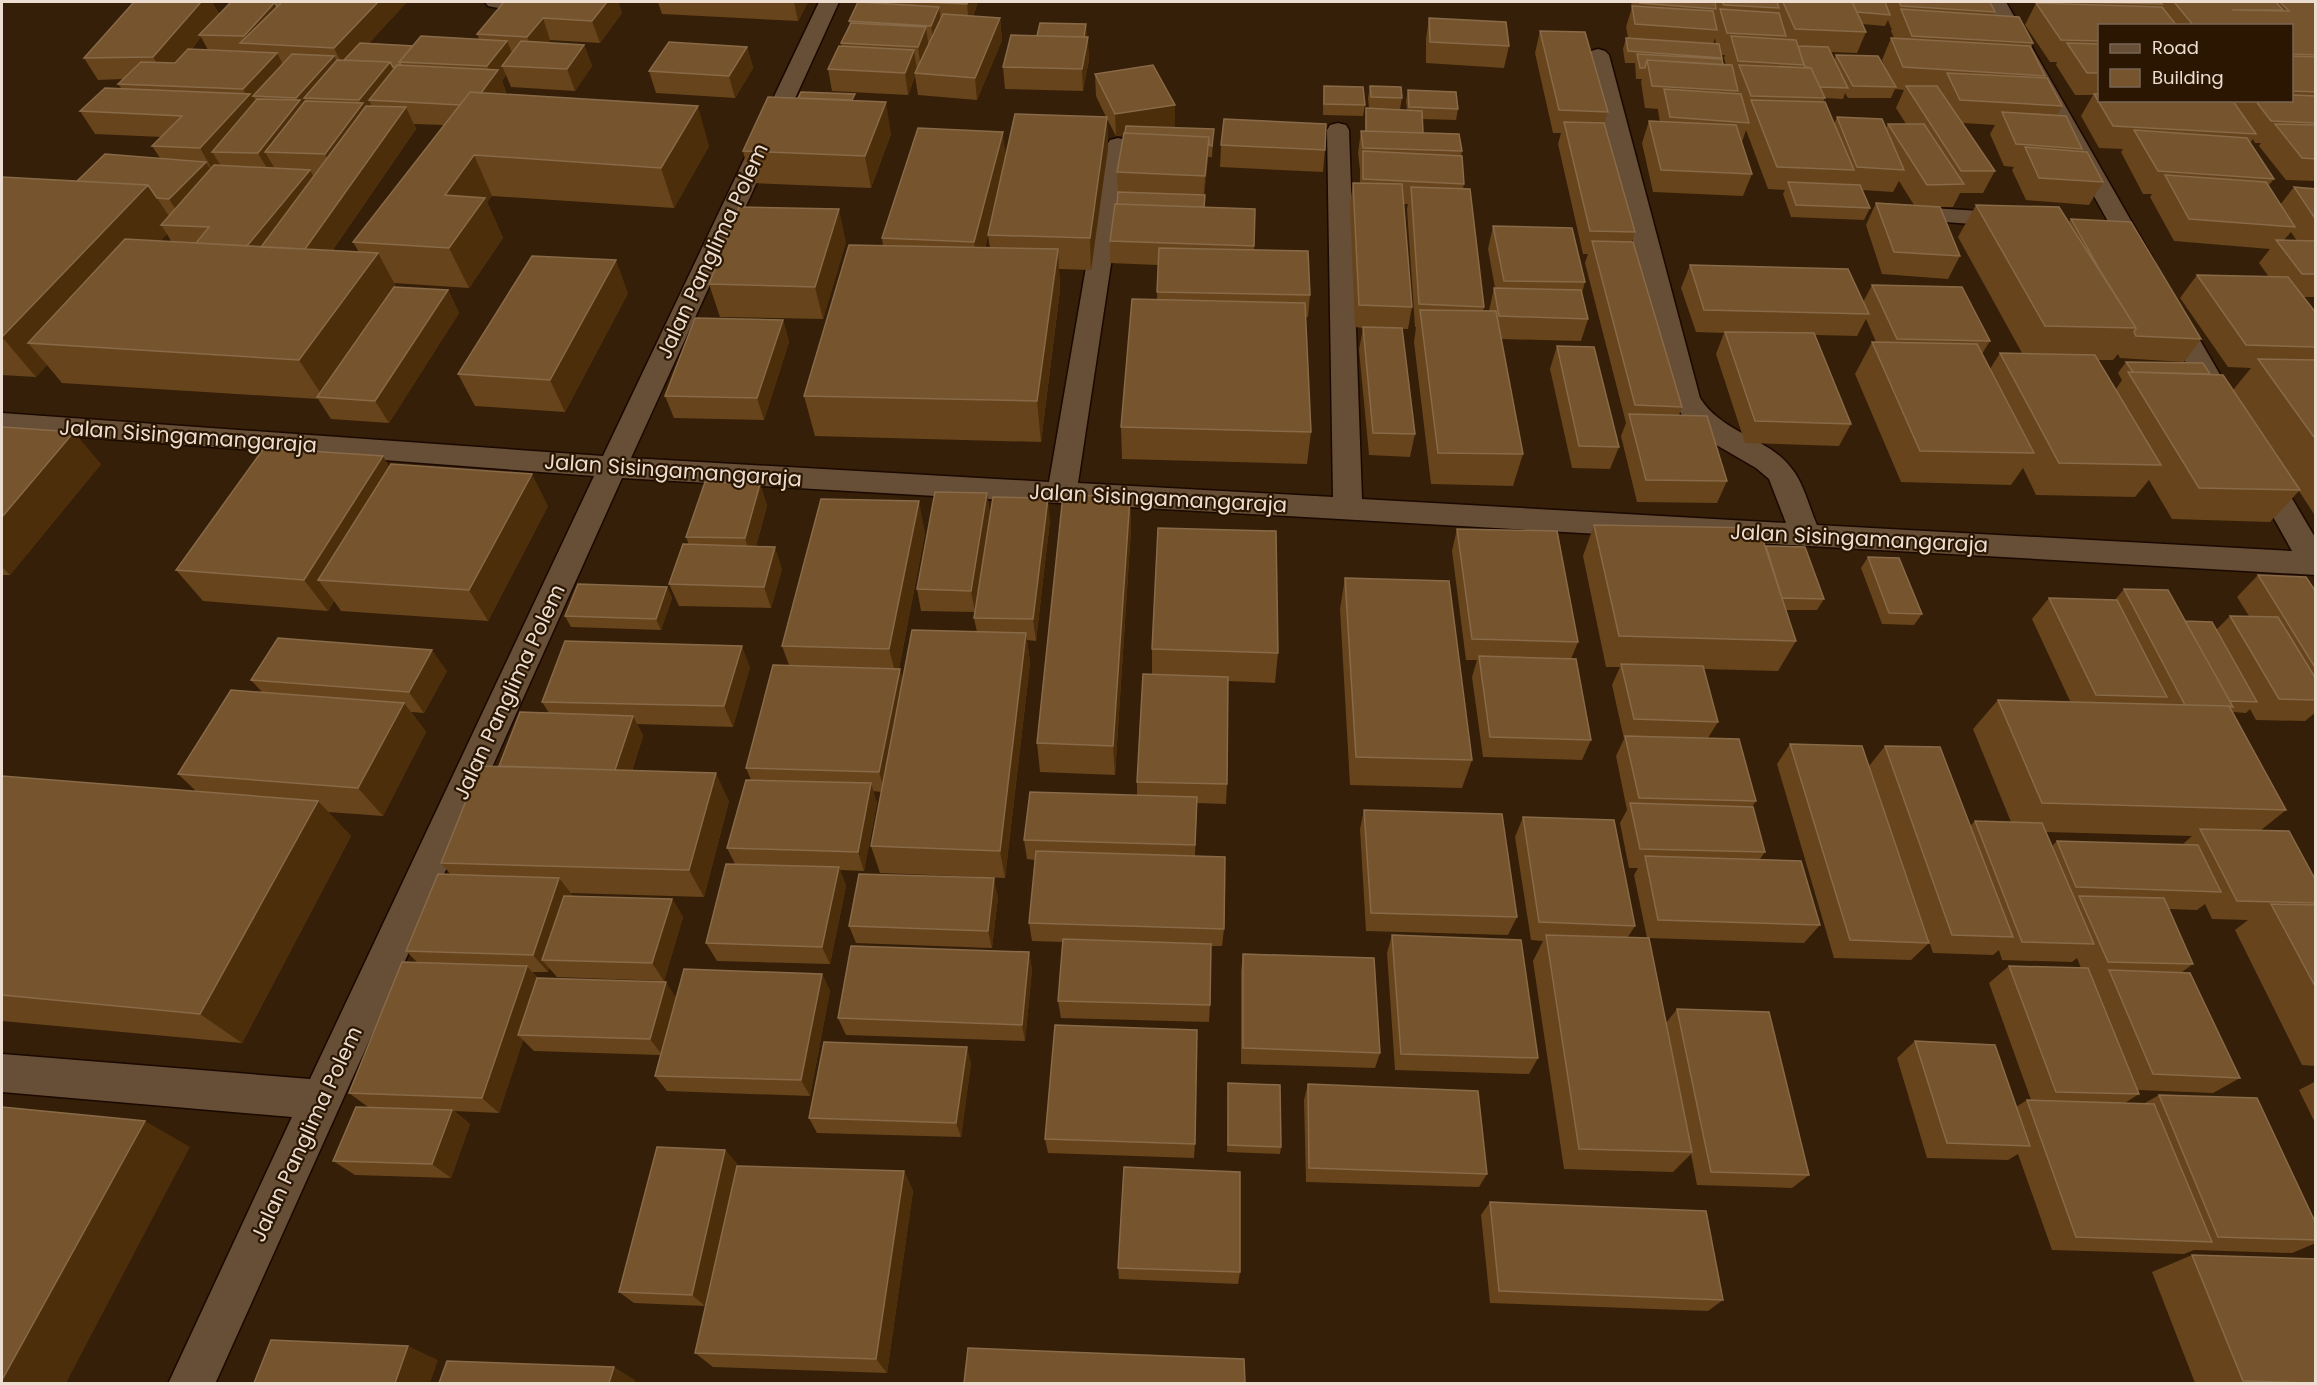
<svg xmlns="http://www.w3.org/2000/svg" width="2317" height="1385" font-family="Poppins,sans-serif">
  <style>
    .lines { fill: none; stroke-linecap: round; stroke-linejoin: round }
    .minor-casing { stroke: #1b0800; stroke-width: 3 }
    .minor { fill: #664e37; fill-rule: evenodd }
    .wall { fill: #67441b; fill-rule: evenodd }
    .shaded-wall { fill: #4d2e0b }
    .building { fill: #75542e; stroke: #886a48; stroke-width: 1.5 }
    .labels { text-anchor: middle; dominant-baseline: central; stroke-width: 4.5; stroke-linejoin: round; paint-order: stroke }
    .street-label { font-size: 21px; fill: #ecddd0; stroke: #2a1601 }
  </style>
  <rect width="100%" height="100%" fill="#351f08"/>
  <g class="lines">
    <g class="minor-casing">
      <path id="minor" d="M 485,2 L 528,2 L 525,6 C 513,9 500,9 488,6 Z
        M 819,2 L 839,2 L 631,458 L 1049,482 L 1107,145 L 1110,140 L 1118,138 L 1126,140 L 1129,145 L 1078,483 L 1333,497 L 1327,130 L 1330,125 L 1338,123 L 1346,125 L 1349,130 L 1362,499 L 1786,523 L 1769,479 L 1756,468 L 1706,439 L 1687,423 L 1672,399 L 1587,55 L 1591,51 L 1598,49 L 1605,51 L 1609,55 L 1700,398 C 1723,434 1770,438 1792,469 C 1804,484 1809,507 1817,525 L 2292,551 L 2247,470 L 2251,463 L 2261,460 L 2271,463 L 2316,539 L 2316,575 L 622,478 L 215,1384 L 168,1384 L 292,1117 L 2,1092 L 2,1054 L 310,1079 L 594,476 L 2,431 L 2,413 L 603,456 Z
        M 1986,2 L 2006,2 L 2154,261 L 2151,266 L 2142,269 L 2133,266 L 2130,261 Z
        M 1899,206 L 2013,213 L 2022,215 L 2025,220 L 2022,225 L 2013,227 L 1890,218 L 1887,213 L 1890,208 Z
        M 2170,303 L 2179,305 L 2183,311 L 2236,402 L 2232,409 L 2222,411 L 2212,409 L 2208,402 L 2157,311 L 2161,305 Z"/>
    </g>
    <use href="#minor" class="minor"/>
  </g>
  <path class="wall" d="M 134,2 L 212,2 L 219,14 L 406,3 L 369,43 L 413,46 L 479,39 L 477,34 L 504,2 L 619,2 L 618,2 L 622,13 L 600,43 L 550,40 L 548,43 L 584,45 L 592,66 L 575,91 L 511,87 L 506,75 L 502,81 L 506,92 L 505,94 L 709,146 L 674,208 L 492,196 L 487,202 L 503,238 L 469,288 L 394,283 L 396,287 L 448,290 L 459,313 L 389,423 L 331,419 L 318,399 L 62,383 L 47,365 L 36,377 L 2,375 L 2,177 L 77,181 L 160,158 L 152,146 L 162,137 L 95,134 L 80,111 L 121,88 L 118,84 L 123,79 L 98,80 L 84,58 ZM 201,37 L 208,50 L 191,50 ZM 414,124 L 444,125 L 353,242 L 359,252 L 332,251 L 416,129 ZM 167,234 L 171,241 L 160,241 Z
    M 658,2 L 808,2 L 798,21 L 662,14 Z
    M 864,2 L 978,2 L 973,16 L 1000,18 L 1002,40 L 977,100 L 918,95 L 915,76 L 908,95 L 832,91 L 828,69 L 842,46 L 841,43 L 850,25 L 849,21 L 864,3 Z
    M 1631,2 L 1990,2 L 1995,12 L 1994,15 L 2033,43 L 2031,48 L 2045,76 L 2044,78 L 2062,106 L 2057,116 L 2082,149 L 2081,151 L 2103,182 L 2089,205 L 2026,200 L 2012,170 L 2014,167 L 2004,166 L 1990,134 L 1995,125 L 1963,123 L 1995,171 L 1983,193 L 1960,193 L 1953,207 L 1936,207 L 1960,256 L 1948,279 L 1882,274 L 1866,225 L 1876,203 L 1914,205 L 1899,181 L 1893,192 L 1862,190 L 1870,208 L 1864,220 L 1791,217 L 1783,194 L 1785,190 L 1768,189 L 1746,130 L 1742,142 L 1752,174 L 1743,196 L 1653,192 L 1642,143 L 1649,121 L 1660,122 L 1658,111 L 1658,109 L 1645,108 L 1641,82 L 1642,79 L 1636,79 L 1635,63 L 1625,63 L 1623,49 L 1626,38 L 1628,38 L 1626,27 L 1632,7 ZM 1888,20 L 1891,28 L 1892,28 L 1891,31 L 1894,38 L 1891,38 L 1882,60 L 1886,70 L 1836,55 L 1834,60 L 1831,52 L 1857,53 L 1866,32 L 1862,24 L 1885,26 ZM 1715,38 L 1716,44 L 1713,44 ZM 1721,55 L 1725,55 L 1724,58 L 1726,65 L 1723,65 ZM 1895,89 L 1904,90 L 1896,108 L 1906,124 L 1888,124 L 1886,128 L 1837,117 L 1834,124 L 1823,102 L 1825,98 L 1843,99 L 1845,93 L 1848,98 L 1891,98 Z
    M 2035,2 L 2316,2 L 2316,181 L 2286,180 L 2259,146 L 2261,143 L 2255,143 L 2253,139 L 2250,143 L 2274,179 L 2268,186 L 2280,205 L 2294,187 L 2316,189 L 2316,297 L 2303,297 L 2316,313 L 2316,514 L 2314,514 L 2299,491 L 2270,522 L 2172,519 L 2149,480 L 2135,497 L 2036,495 L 2023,468 L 2011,485 L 1901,482 L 1855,374 L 1872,342 L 1876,342 L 1866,319 L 1857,336 L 1815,335 L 1851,424 L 1839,446 L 1745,443 L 1716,354 L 1724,333 L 1696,332 L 1681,288 L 1690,265 L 1863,302 L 1872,285 L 1990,341 L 1982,354 L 1990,369 L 2000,353 L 2022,353 L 1958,237 L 1976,205 L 2069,222 L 2071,219 L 2201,339 L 2184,362 L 2120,358 L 2118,354 L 2113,360 L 2098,360 L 2116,389 L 2122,380 L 2118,373 L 2126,362 L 2210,374 L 2233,390 L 2251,368 L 2228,367 L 2180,298 L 2197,275 L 2269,277 L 2259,263 L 2270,249 L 2174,241 L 2150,197 L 2152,194 L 2143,194 L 2121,152 L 2123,149 L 2099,148 L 2081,116 L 2093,95 L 2075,95 L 2056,65 L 2057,62 L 2050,62 L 2025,25 L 2036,3 ZM 2100,26 L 2292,26 L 2292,100 L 2100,100 ZM 2291,232 L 2297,241 L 2284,240 Z
    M 1429,18 L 1509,46 L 1504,68 L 1426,63 L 1426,39 Z
    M 1540,31 L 1608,112 L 1604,124 L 1635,232 L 1632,242 L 1682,407 L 1679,415 L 1727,481 L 1717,503 L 1637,502 L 1621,436 L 1626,423 L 1585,263 L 1588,254 L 1583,254 L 1558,144 L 1561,133 L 1553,133 L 1535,53 Z
    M 1087,35 L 1089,59 L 1083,91 L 1005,89 L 1003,67 L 1037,36 Z
    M 747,47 L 753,68 L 735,98 L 656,93 L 649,71 Z
    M 1095,74 L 1175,105 L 1175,127 L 1171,128 L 1213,141 L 1212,157 L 1208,157 L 1204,195 L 1205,207 L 1255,209 L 1254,250 L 1310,295 L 1308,317 L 1305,317 L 1311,432 L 1307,464 L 1122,459 L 1121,427 L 1157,299 L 1158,265 L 1110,263 L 1110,241 L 1117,204 L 1118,194 L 1117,172 L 1124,135 L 1116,136 L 1107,119 L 1108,148 L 1091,270 L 1059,269 L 1060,290 L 1041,442 L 815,436 L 804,396 L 883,246 L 882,238 L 1006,156 L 1106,117 L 1096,96 ZM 989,231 L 988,235 L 990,248 L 985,248 Z
    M 1324,86 L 1365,105 L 1363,116 L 1323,115 L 1323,97 Z
    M 1370,86 L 1402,98 L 1400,109 L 1369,108 L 1368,98 Z
    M 1408,90 L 1458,109 L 1456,120 L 1422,119 L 1423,133 L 1462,151 L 1461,156 L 1464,184 L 1463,189 L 1484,307 L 1483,311 L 1489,311 L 1494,288 L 1495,288 L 1488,249 L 1493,226 L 1585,282 L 1582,293 L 1588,319 L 1581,341 L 1501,339 L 1523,454 L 1513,486 L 1431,484 L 1414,342 L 1416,327 L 1415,327 L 1407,209 L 1408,204 L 1403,204 L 1412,307 L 1408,329 L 1402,329 L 1415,434 L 1410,457 L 1369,455 L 1359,350 L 1363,328 L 1355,327 L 1350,205 L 1353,183 L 1360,183 L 1360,170 L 1358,153 L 1361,131 L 1365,131 L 1366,108 L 1407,110 L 1406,101 Z
    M 856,101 L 891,134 L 871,188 L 751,183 L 743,151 Z
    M 1221,145 L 1325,150 L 1323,172 L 1220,167 Z
    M 846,242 L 823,319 L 720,317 L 709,284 Z
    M 628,293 L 565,412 L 475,406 L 458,374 Z
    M 783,320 L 789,342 L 764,420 L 674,418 L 665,396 Z
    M 1557,346 L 1619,447 L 1610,469 L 1572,468 L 1550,369 Z
    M 2,427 L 101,464 L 10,575 L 2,575 Z
    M 390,467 L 548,506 L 488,621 L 341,611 L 334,601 L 328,611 L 203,601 L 176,570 Z
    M 760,484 L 767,506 L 756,546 L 782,569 L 771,608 L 679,606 L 669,584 L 689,545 L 686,537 Z
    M 987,493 L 990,515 L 975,612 L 921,611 L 917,589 Z
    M 1130,497 L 1131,529 L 1115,775 L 1040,772 L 1037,743 Z
    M 1050,520 L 1036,641 L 1027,640 L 1030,663 L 1005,878 L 880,873 L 871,846 L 882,792 L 873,791 L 877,803 L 864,871 L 840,870 L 846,886 L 830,964 L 717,961 L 706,943 L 735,864 L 727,848 L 751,780 L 746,768 L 789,665 L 782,646 L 925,533 L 899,669 L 903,681 L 977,632 L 974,618 Z
    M 1594,525 L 1765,546 L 1824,599 L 1817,610 L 1786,610 L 1796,641 L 1778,671 L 1704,669 L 1718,722 L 1708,738 L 1756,801 L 1752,807 L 1765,852 L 1760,859 L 1820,925 L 1804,943 L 1647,938 L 1634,875 L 1638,868 L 1629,868 L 1620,823 L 1627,810 L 1616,756 L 1624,739 L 1612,685 L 1620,667 L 1606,667 L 1583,556 Z
    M 1457,529 L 1578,642 L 1571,659 L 1591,740 L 1582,760 L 1483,757 L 1472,677 L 1477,660 L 1466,660 L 1452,551 Z
    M 1868,557 L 1922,614 L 1914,625 L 1882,624 L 1861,568 Z
    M 2258,575 L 2316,592 L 2316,712 L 2305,721 L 2256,720 L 2250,709 L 2246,713 L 2233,712 L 2286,810 L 2260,831 L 2316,881 L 2316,1066 L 2302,1065 L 2235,930 L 2248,920 L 2212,919 L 2205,904 L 2197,910 L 2169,909 L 2193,964 L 2182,972 L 2240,1078 L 2213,1093 L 2138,1090 L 2139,1094 L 2125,1103 L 2143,1104 L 2159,1095 L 2316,1224 L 2316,1243 L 2292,1253 L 2194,1250 L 2184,1254 L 2052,1250 L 2018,1154 L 2008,1160 L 1927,1158 L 1897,1058 L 1915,1041 L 2016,1107 L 2027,1100 L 2031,1100 L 1989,983 L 2009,966 L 2081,968 L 2077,958 L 2072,962 L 2002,960 L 1999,950 L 1993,955 L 1933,953 L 1869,766 L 1885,746 L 1970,826 L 1975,821 L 2011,822 L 1973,729 L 1998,700 L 2070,701 L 2032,619 L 2049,598 L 2115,600 L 2124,589 L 2185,621 L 2216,630 L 2230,616 L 2249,616 L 2237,597 ZM 2046,832 L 2192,836 L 2182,845 L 2057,841 L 2052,846 Z
    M 1345,578 L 1472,760 L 1462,788 L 1350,785 L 1340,609 Z
    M 667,587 L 672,598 L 661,630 L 571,627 L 565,616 Z
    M 1152,649 L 1278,653 L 1275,683 L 1228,681 L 1227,784 L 1226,804 L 1197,803 L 1195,856 L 1224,929 L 1222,946 L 1211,946 L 1210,1005 L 1209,1022 L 1061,1018 L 1058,1001 L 1063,942 L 1032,941 L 1029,923 L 1035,860 L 1027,859 L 1024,840 L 1137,795 L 1137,782 L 1152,674 Z
    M 750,667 L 733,727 L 637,724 L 643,736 L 632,771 L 729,801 L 704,897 L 570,893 L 573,896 L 672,899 L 683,917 L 664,981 L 557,977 L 549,968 L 548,972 L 532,972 L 538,978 L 676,998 L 822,974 L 830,991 L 810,1096 L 667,1091 L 655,1076 L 660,1055 L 534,1051 L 523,1040 L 499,1113 L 454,1111 L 470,1124 L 451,1178 L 355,1175 L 333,1161 L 368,1107 L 349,1093 L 418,963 L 406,951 L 451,875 L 441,863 L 499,767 L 549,713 L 542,702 Z
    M 447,671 L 424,713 L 411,712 L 426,732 L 383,816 L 328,812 L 351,836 L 242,1043 L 2,1021 L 2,776 L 197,792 L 178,774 L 262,692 L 251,680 Z
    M 1790,744 L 1929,943 L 1911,960 L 1834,958 L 1777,764 Z
    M 1364,810 L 1517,917 L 1508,935 L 1366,931 L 1360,829 Z
    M 1523,817 L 1635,926 L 1628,937 L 1666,1023 L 1677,1009 L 1809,1175 L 1792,1188 L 1697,1185 L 1691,1154 L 1673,1172 L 1564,1169 L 1533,961 L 1543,941 L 1531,940 L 1515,837 Z
    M 998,897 L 992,948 L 856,943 L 849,926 Z
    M 1392,935 L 1538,1058 L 1529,1074 L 1395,1070 L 1387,953 Z
    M 1029,952 L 1032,970 L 1025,1041 L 846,1035 L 838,1018 Z
    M 1243,954 L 1380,1053 L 1375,1068 L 1241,1064 L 1241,971 Z
    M 971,1063 L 961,1137 L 817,1133 L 809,1118 Z
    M 2316,1081 L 2316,1125 L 2299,1090 Z
    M 1228,1083 L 1281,1147 L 1280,1154 L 1227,1152 Z
    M 1308,1084 L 1487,1174 L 1479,1187 L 1306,1182 L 1304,1100 Z
    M 1045,1139 L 1195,1144 L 1194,1158 L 1048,1153 Z
    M 725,1150 L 737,1164 L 705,1306 L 634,1303 L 619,1292 Z
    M 904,1171 L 913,1191 L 887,1373 L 713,1367 L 695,1353 Z
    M 1490,1202 L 1723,1300 L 1708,1311 L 1490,1303 L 1481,1215 Z
    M 2192,1255 L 2316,1383 L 2195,1383 L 2152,1272 Z
    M 1118,1268 L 1240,1272 L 1238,1284 L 1119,1279 Z"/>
  <path class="shaded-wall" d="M 201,2 L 212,2 L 219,15 L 199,35 L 201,37 L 167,79 L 153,57 Z
    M 275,2 L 286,24 L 248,43 L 244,36 Z
    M 378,2 L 405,2 L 406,3 L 350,64 L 342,64 L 334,48 Z
    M 607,2 L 619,2 L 618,2 L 622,13 L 600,43 L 592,21 Z
    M 794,2 L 808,2 L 798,21 Z
    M 968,2 L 978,2 L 969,25 L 967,4 Z
    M 939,7 L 942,29 L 934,47 L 931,26 Z
    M 543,18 L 550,40 L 536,59 L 527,37 Z
    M 1000,18 L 1002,40 L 977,100 L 975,78 Z
    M 1086,24 L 1087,35 L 1084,50 L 1084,39 Z
    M 926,27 L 929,49 L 921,69 L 918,47 Z
    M 1088,37 L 1089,59 L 1083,91 L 1082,69 Z
    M 507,41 L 516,62 L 502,66 L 506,75 L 502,81 L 506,92 L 481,127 L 471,105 L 492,77 L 487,66 Z
    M 584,45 L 592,66 L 575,91 L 567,69 Z
    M 747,47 L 753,68 L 735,98 L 729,76 Z
    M 914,50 L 917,71 L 915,73 L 915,76 L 908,95 L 905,73 Z
    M 277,53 L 288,74 L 253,96 L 259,106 L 212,152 L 220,164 L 213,171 L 200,148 L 247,97 L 243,89 Z
    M 334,56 L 345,78 L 304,98 L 313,115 L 265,152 L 275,169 L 271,175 L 258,153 L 298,102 L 296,98 Z
    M 390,62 L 400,84 L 369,100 L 376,115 L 337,176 L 325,154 L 361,105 L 359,100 Z
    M 886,102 L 891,134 L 871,188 L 865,156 Z
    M 1175,105 L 1175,127 L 1116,136 L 1115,114 Z
    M 698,106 L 709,146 L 674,208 L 661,168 Z
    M 406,107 L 416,129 L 313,278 L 300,255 Z
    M 1107,117 L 1108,148 L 1091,270 L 1090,238 Z
    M 1003,132 L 1007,164 L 978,275 L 974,242 Z
    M 1209,137 L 1208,159 L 1204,198 L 1205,176 Z
    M 474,155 L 492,196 L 487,202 L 503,238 L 469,288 L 449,248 L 445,195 Z
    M 206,162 L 220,184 L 183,221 L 169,199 Z
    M 310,170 L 322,192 L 272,255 L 245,248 Z
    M 148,185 L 175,225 L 161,225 L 167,234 L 66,345 L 28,343 L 47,365 L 36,377 L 2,337 Z
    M 839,209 L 846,242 L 823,319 L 815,287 Z
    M 1058,249 L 1060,290 L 1041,442 L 1037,401 Z
    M 378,253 L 400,294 L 323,397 L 299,360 Z
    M 616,260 L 628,293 L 565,412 L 550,380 Z
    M 448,290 L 459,313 L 389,423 L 375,401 Z
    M 783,320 L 789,342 L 764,420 L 757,398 Z
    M 74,432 L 101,464 L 10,575 L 2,567 L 2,517 Z
    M 383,456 L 403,488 L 318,580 L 334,601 L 328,611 L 304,580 Z
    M 532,474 L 548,506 L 488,621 L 469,590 Z
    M 760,484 L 767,506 L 752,560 L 745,538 Z
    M 987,493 L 990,515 L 975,612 L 971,591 Z
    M 1130,497 L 1131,529 L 1115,775 L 1113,746 Z
    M 1048,498 L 1050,520 L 1036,641 L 1033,619 Z
    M 919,501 L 925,533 L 897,679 L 889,649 Z
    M 775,547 L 782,569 L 771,608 L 764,587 Z
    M 667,587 L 672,598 L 661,630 L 656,619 Z
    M 1026,633 L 1030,663 L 1005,878 L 1000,851 Z
    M 742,646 L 750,667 L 733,727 L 724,706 Z
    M 432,650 L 447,671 L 424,713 L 409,692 Z
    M 900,669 L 905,690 L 885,792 L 879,772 Z
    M 404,703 L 426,732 L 383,816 L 358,788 Z
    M 633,716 L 643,736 L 626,789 L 615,770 Z
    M 716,773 L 729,801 L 704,897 L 689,870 Z
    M 871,783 L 877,803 L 864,871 L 858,852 Z
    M 318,801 L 351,836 L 242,1043 L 200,1014 Z
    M 839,867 L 846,886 L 830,964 L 822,947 Z
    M 559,878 L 573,896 L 542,960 L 549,968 L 548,972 L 533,955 Z
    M 994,878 L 998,897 L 992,948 L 988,931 Z
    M 672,899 L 683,917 L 664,981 L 652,963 Z
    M 1029,952 L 1032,970 L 1025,1041 L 1022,1025 Z
    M 527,966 L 542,984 L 518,1035 L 523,1040 L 499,1113 L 482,1098 Z
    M 822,974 L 830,991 L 810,1096 L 801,1080 Z
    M 666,982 L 677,999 L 662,1055 L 650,1039 Z
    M 967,1047 L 971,1063 L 961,1137 L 956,1123 Z
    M 452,1110 L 470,1124 L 451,1178 L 432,1164 Z
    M 145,1121 L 190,1147 L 66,1383 L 2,1383 L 2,1380 Z
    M 725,1150 L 737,1164 L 705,1306 L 692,1295 Z
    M 904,1171 L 913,1191 L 887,1373 L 876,1359 Z
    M 408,1346 L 438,1360 L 430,1383 L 395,1383 Z
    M 614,1367 L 635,1380 L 635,1383 L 609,1383 Z"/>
  <path class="building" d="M 134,2 L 201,2 L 153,57 L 84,58 Z
    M 231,2 L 275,2 L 244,36 L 199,35 Z
    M 249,2 L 282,2 L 277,7 L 275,2 Z
    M 282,2 L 378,2 L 334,48 L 240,43 Z
    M 504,2 L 607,2 L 592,21 L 543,18 L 527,37 L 477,34 Z
    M 858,2 L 939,7 L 931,26 L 849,21 Z
    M 924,2 L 968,2 L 967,4 Z
    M 1640,2 L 1715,2 L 1716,9 L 1640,3 Z
    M 1722,2 L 1777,2 L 1779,8 L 1724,5 Z
    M 1783,2 L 1852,2 L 1866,32 L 1795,29 Z
    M 1852,2 L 1885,2 L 1890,15 L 1857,12 Z
    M 1899,2 L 1990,2 L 1995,12 L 1901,6 Z
    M 2069,2 L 2160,2 L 2162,4 Z
    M 2174,2 L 2276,2 L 2283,10 L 2232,10 L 2289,11 L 2280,2 L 2316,2 L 2316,55 L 2292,54 L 2292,26 L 2194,26 Z
    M 2036,3 L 2162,7 L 2177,26 L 2100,26 L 2100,41 L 2061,40 Z
    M 1632,6 L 1713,11 L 1717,30 L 1635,24 Z
    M 1720,9 L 1779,13 L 1786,36 L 1727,33 Z
    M 1901,9 L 2019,17 L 2033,43 L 1912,36 Z
    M 943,14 L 1000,18 L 975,78 L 915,73 Z
    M 1429,18 L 1506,22 L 1509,46 L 1430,42 Z
    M 851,23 L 926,27 L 918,47 L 841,43 Z
    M 1040,23 L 1086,24 L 1084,37 L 1037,36 Z
    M 1540,31 L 1585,32 L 1608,112 L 1559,110 Z
    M 1011,35 L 1088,37 L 1082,69 L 1003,67 Z
    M 421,36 L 507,41 L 487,66 L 399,62 Z
    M 1731,36 L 1796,40 L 1804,65 L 1738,61 Z
    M 1626,38 L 1719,44 L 1722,58 L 1628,51 Z
    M 1891,38 L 2030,46 L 2045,76 L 1903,67 Z
    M 521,41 L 584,45 L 567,69 L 502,66 Z
    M 669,42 L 747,47 L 729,76 L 649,71 Z
    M 360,43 L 413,46 L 399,62 L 401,65 L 397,65 L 396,67 L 393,67 L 390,62 L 344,60 Z
    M 2067,43 L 2100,44 L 2100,73 L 2087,73 Z
    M 839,46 L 914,50 L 905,73 L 828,69 Z
    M 1798,46 L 1828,47 L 1848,88 L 1820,87 L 1811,68 L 1805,67 Z
    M 188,49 L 277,53 L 243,89 L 118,84 L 141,62 L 175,63 Z
    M 292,54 L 334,56 L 296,98 L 253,96 Z
    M 1637,54 L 1722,59 L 1723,65 L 1647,60 L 1645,68 L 1640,68 Z
    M 1836,55 L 1878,56 L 1896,87 L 1853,86 Z
    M 2292,56 L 2316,57 L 2316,92 L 2292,91 Z
    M 337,60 L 390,62 L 359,100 L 304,98 Z
    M 1647,60 L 1732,65 L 1738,91 L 1652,86 Z
    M 397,65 L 498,70 L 481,93 L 470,92 L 460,105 L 369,100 Z
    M 1153,65 L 1175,105 L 1115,114 L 1095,74 Z
    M 1739,65 L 1811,68 L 1825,98 L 1751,96 Z
    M 1947,73 L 2047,78 L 2062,106 L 1960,100 Z
    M 1324,86 L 1363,87 L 1365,105 L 1324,104 Z
    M 1370,86 L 1401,87 L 1402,98 L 1371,97 Z
    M 1906,86 L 1937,86 L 1995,171 L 1961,171 Z
    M 105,88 L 250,94 L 200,148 L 152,146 L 182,116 L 80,111 Z
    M 1664,89 L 1741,94 L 1749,123 L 1670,117 Z
    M 1408,90 L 1456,92 L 1458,109 L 1409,107 Z
    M 470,92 L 698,106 L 661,168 L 474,155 L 445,195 L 485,198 L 449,248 L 353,242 Z
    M 801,92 L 855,94 L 852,100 L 798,98 Z
    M 2094,94 L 2100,94 L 2100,100 L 2233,101 L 2256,134 L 2113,126 Z
    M 2292,95 L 2316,96 L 2316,123 L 2271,121 L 2255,100 L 2292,100 Z
    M 768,97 L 886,102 L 865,156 L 743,151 Z
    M 257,99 L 300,100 L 258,153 L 212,152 Z
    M 1751,100 L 1825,102 L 1854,170 L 1777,167 Z
    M 305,101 L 363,103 L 325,154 L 265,152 Z
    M 366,106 L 406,107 L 305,249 L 261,247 Z
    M 1366,108 L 1422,111 L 1423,133 L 1366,131 Z
    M 2002,112 L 2066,116 L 2082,149 L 2016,144 Z
    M 1015,114 L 1107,117 L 1090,238 L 988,235 Z
    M 1837,117 L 1882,119 L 1904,170 L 1857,167 Z
    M 1224,119 L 1326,124 L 1325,150 L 1221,145 Z
    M 1649,121 L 1736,125 L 1752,174 L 1661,170 Z
    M 1564,122 L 1604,123 L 1635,232 L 1590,231 Z
    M 1888,124 L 1924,124 L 1964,184 L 1927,185 Z
    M 2275,124 L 2316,125 L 2316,159 L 2302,158 Z
    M 1126,126 L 1214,129 L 1212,146 L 1209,145 L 1209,137 L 1125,133 Z
    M 918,128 L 1003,132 L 974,242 L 882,238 Z
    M 2134,130 L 2247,138 L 2274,179 L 2158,171 Z
    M 1361,131 L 1459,134 L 1462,151 L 1363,148 Z
    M 1124,133 L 1209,137 L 1205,176 L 1117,172 Z
    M 2025,147 L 2087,152 L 2103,182 L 2039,178 Z
    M 1363,151 L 1462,156 L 1464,184 L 1363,179 Z
    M 105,154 L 206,162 L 169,199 L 157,198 L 148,185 L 77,181 Z
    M 214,165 L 310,170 L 247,246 L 196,243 L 209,227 L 161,225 Z
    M 2165,175 L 2266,182 L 2295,227 L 2189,219 Z
    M 2,177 L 148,185 L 2,337 Z
    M 1788,182 L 1860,185 L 1870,208 L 1796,205 Z
    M 1353,183 L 1402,184 L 1412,307 L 1359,305 Z
    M 1411,187 L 1470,189 L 1484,307 L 1419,304 Z
    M 2294,187 L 2316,189 L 2316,220 Z
    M 1118,192 L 1205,195 L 1204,207 L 1117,204 Z
    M 1876,203 L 1940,207 L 1960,256 L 1894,252 Z
    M 1115,204 L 1255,209 L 1254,246 L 1110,241 Z
    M 1976,205 L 2059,207 L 2136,328 L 2045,326 Z
    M 739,207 L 839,209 L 815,287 L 709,284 Z
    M 2071,219 L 2131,222 L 2201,339 L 2136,336 L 2134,332 L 2136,328 L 2101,272 Z
    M 1493,226 L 1572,228 L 1585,282 L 1504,281 Z
    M 125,239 L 378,253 L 299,360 L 28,343 Z
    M 2276,240 L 2316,241 L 2316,274 L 2302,274 Z
    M 1592,241 L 1633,242 L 1682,407 L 1635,405 Z
    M 849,245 L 1058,249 L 1037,401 L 804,396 Z
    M 1159,248 L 1308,251 L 1310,295 L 1157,292 Z
    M 532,256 L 616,260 L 550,380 L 458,374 Z
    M 1690,265 L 1848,269 L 1869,314 L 1704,310 Z
    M 2197,275 L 2288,277 L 2316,313 L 2316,347 L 2246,345 Z
    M 1872,285 L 1962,287 L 1990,341 L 1897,339 Z
    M 394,287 L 448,290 L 375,401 L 317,397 Z
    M 1494,288 L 1581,290 L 1588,319 L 1499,316 Z
    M 1132,299 L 1305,303 L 1311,432 L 1121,427 Z
    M 1420,310 L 1496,311 L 1523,454 L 1438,453 Z
    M 695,318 L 783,320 L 757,398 L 665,396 Z
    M 1363,327 L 1402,328 L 1415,434 L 1373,433 Z
    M 1725,332 L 1814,333 L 1851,424 L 1755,421 Z
    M 1872,342 L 1977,344 L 2034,453 L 1920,451 Z
    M 1557,346 L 1594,347 L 1619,447 L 1579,446 Z
    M 2000,353 L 2095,355 L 2161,465 L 2059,463 Z
    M 2258,359 L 2316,360 L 2316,440 Z
    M 2126,362 L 2203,363 L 2210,374 L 2133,372 Z
    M 2128,372 L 2223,375 L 2300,490 L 2199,488 Z
    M 1629,414 L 1707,416 L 1727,481 L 1646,480 Z
    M 2,427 L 74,432 L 2,517 Z
    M 264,448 L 383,456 L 304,580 L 176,570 Z
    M 391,464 L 532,474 L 469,590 L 318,580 Z
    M 705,482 L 760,484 L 745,538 L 686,537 Z
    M 935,492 L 987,493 L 971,591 L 917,589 Z
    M 1063,495 L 1130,497 L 1113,746 L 1037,743 Z
    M 993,497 L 1048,498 L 1033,619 L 974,618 Z
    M 821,499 L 919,501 L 889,649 L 782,646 Z
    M 1594,525 L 1759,528 L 1796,641 L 1619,636 Z
    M 1158,528 L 1276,531 L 1278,653 L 1152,649 Z
    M 1457,529 L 1557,531 L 1578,642 L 1472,639 Z
    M 683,544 L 775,547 L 764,587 L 669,584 Z
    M 1766,546 L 1805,547 L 1824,599 L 1782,598 Z
    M 1868,557 L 1899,558 L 1922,614 L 1889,613 Z
    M 2258,575 L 2306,577 L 2316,592 L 2316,669 Z
    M 1345,578 L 1449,581 L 1472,760 L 1356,757 Z
    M 578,584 L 667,587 L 656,619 L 565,616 Z
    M 2124,589 L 2168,590 L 2233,707 L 2229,706 L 2185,705 Z
    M 2049,598 L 2117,600 L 2167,697 L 2096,695 Z
    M 2230,616 L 2278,617 L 2316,679 L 2316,700 L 2279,699 Z
    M 2185,621 L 2212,622 L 2257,702 L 2230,701 Z
    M 912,630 L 1026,633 L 1000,851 L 871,846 Z
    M 278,638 L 432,650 L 409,692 L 251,680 Z
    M 565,641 L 742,646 L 724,706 L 542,702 Z
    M 1479,656 L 1576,659 L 1591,740 L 1490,737 Z
    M 1621,664 L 1703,666 L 1718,722 L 1634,719 Z
    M 773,665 L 900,669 L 879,772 L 746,768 Z
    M 1143,674 L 1228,677 L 1227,784 L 1137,782 Z
    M 231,690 L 404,703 L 358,788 L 178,774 Z
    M 1998,700 L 2229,706 L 2286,810 L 2042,803 Z
    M 520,712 L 633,716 L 615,770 L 499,766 Z
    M 1625,736 L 1739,739 L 1756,801 L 1639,798 Z
    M 1790,744 L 1862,746 L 1929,943 L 1850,940 Z
    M 1885,746 L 1940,747 L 2013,937 L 1952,935 Z
    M 480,766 L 716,773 L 689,870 L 441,863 Z
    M 2,776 L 318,801 L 200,1014 L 2,995 Z
    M 746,780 L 871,783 L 858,852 L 727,848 Z
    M 1030,792 L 1197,797 L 1195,845 L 1024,840 Z
    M 1630,803 L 1753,807 L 1765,852 L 1640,849 Z
    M 1364,810 L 1502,814 L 1517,917 L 1371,913 Z
    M 1523,817 L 1614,820 L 1635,926 L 1539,922 Z
    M 1975,821 L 2042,823 L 2094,944 L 2022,942 Z
    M 2200,829 L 2289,831 L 2316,881 L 2316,903 L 2237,901 Z
    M 2057,841 L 2198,845 L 2221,892 L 2076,887 Z
    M 1036,851 L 1225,857 L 1224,929 L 1029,923 Z
    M 1645,856 L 1801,861 L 1820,925 L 1658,920 Z
    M 726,864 L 839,867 L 822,947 L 706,943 Z
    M 438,874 L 559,878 L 533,955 L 406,951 Z
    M 859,874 L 994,878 L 988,931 L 849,926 Z
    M 564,896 L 672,899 L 652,963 L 542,960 Z
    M 2079,896 L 2164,898 L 2193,964 L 2108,962 Z
    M 2271,904 L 2316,905 L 2316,988 Z
    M 1392,935 L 1521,940 L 1538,1058 L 1401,1054 Z
    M 1546,935 L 1649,938 L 1692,1152 L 1579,1149 Z
    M 1063,939 L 1211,944 L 1210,1005 L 1058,1001 Z
    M 851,946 L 1029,952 L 1022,1025 L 838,1018 Z
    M 1243,954 L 1374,958 L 1380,1053 L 1243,1048 Z
    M 402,962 L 527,966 L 482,1098 L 349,1093 Z
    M 2009,966 L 2088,968 L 2139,1094 L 2056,1092 Z
    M 684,969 L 822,974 L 801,1080 L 655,1076 Z
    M 2109,970 L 2190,973 L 2240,1078 L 2153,1074 Z
    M 537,978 L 666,982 L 650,1039 L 518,1035 Z
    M 1677,1009 L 1769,1012 L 1809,1175 L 1711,1172 Z
    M 1055,1025 L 1197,1030 L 1195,1144 L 1045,1139 Z
    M 1915,1041 L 1995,1045 L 2030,1146 L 1947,1143 Z
    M 824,1042 L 967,1047 L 956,1123 L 809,1118 Z
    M 1228,1083 L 1280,1085 L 1281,1147 L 1228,1145 Z
    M 1308,1084 L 1478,1091 L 1487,1174 L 1309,1168 Z
    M 2159,1095 L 2257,1098 L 2316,1224 L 2316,1240 L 2218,1237 Z
    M 2027,1100 L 2154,1104 L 2212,1242 L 2076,1237 Z
    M 2,1107 L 145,1121 L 2,1380 Z
    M 356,1107 L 452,1110 L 432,1164 L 333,1161 Z
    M 657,1147 L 725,1150 L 692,1295 L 619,1292 Z
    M 737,1166 L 904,1171 L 876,1359 L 695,1353 Z
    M 1124,1167 L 1240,1172 L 1240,1272 L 1118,1268 Z
    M 1490,1202 L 1706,1211 L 1723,1300 L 1499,1291 Z
    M 2192,1255 L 2316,1259 L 2316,1383 L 2243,1381 Z
    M 271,1340 L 408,1346 L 395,1383 L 254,1383 Z
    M 968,1348 L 1244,1359 L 1245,1383 L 964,1383 Z
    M 447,1361 L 614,1367 L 609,1383 L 439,1383 Z"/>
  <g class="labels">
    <g class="street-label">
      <text transform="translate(712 251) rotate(-65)">Jalan Panglima Polem</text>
      <text transform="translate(188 436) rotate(4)">Jalan Sisingamangaraja</text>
      <text transform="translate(673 470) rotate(4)">Jalan Sisingamangaraja</text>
      <text transform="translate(1158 498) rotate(3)">Jalan Sisingamangaraja</text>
      <text transform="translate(1859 538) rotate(3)">Jalan Sisingamangaraja</text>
      <text transform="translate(509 692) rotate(-65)">Jalan Panglima Polem</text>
      <text transform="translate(306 1134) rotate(-65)">Jalan Panglima Polem</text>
    </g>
  </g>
  <rect width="2317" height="1385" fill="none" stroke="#ecddd0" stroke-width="6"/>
  <rect x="2098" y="24" width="195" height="78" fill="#2a1601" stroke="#786654" stroke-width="1.5"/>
  <rect x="2110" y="44" width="30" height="9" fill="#664e37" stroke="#786654" stroke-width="1.5"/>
  <text x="2152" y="54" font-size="18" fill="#ecddd0">Road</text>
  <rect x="2110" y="69" width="30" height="18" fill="#75542e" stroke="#786654" stroke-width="1.5"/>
  <text x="2152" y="84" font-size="18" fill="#ecddd0">Building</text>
</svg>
